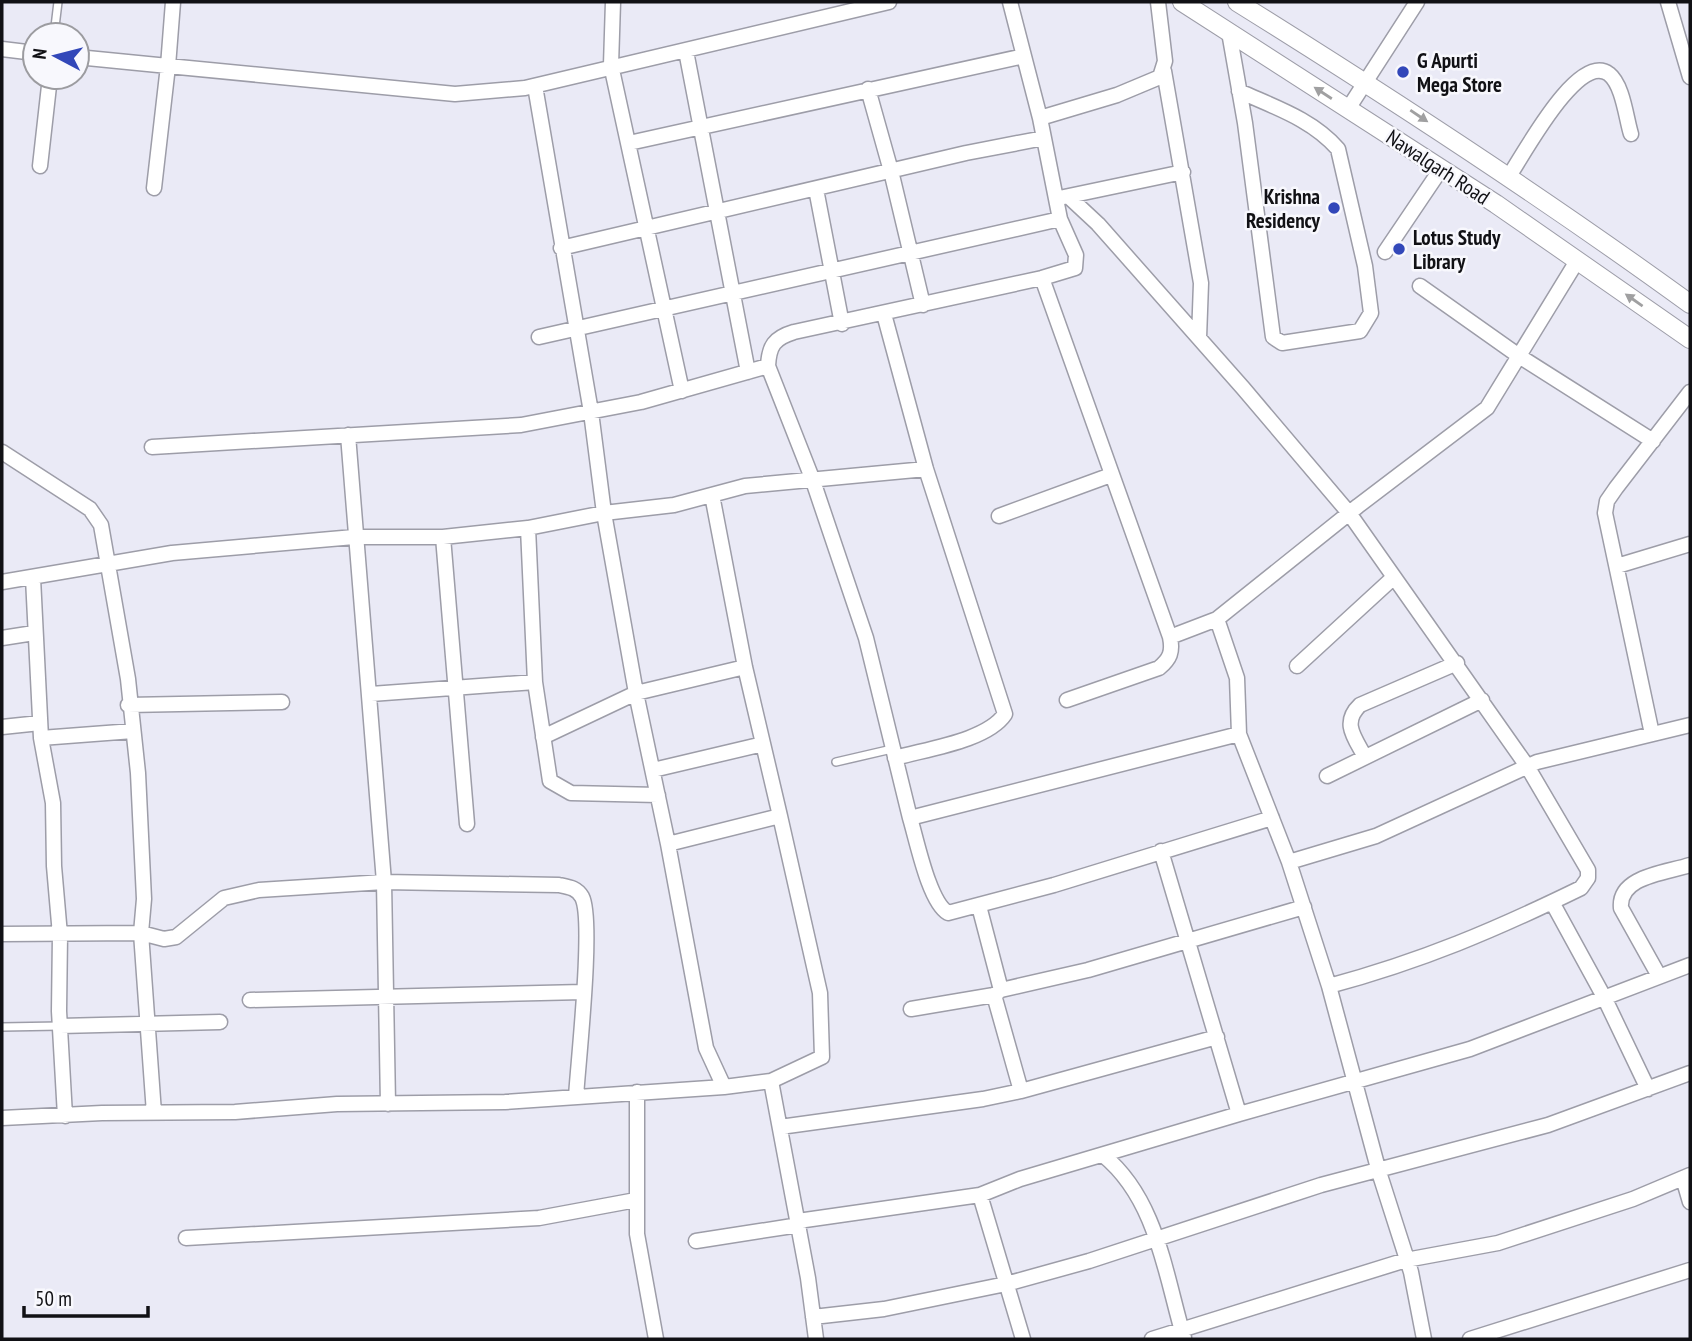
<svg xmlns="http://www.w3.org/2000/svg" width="1692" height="1341" font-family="'PT Sans Narrow',sans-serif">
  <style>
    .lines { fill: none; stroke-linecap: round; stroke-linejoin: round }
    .service-casing { stroke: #9d9da8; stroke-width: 10 }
    .minor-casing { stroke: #9d9da8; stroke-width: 17 }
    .tertiary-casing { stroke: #9d9da8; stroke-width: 20 }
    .service { stroke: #fff; stroke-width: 7 }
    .minor { stroke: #fff; stroke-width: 14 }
    .tertiary { stroke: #fff; stroke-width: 18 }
    .oneway { fill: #a0a0a1 }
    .poi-dot { fill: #3247b9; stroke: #f8f8fd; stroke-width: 2.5 }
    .labels { text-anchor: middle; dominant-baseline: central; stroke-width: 5; stroke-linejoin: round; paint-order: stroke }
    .poi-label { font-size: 21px; font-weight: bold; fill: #111115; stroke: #f8f8fd; text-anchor: start }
    .street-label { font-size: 21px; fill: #111115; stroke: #f8f8fd }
  </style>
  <rect width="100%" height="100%" fill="#eaeaf6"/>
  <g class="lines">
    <g class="service-casing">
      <path id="service" d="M 54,35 L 58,2
        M 836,762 L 892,749
        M 2,1027 L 60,1026"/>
    </g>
    <g class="minor-casing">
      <path id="minor" d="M 613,2 L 611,65 L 682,391
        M 1010,2 L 1040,118 L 1117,95 L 1160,77 L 1165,61 L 1158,2
        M 1668,2 L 1690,77
        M 1229,32 L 1245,123 L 1273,337 L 1282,343 L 1360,331 L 1371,313 L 1365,266 L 1338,149 C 1312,119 1274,107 1239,91
        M 2,49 L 35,53
        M 686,51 L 748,372
        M 77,57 L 168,66 L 173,2
        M 1164,71 L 1201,283 L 1199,338
        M 535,86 L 591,412 L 604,513 L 636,693 L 668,844
        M 868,89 L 891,171 L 923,305
        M 1348,109 L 1417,2
        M 1040,118 L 1060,219 L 1076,255 L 1075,268 L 1042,278 L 794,332 C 774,338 769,346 768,366 L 812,478 L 866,638 L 910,818 L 1239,734
        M 629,143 L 1024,56
        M 40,166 L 50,77
        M 1509,176 C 1523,156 1578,51 1609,74 C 1623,85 1626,118 1631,134
        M 154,188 L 168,66 L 455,94 L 525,88 L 889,2
        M 816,189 L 842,324
        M 1064,197 L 1183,172
        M 1069,197 L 1098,224 L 1243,388 L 1349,513 L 1527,766 L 1588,870 L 1588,878 L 1581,888 C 1495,930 1422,961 1329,986
        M 561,248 L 966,153 L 1044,138
        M 1385,252 L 1441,169
        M 1042,278 L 1170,637
        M 1420,286 L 1519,356 L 1653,441
        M 884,314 L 926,469 L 1005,714 C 987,741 926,749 895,758
        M 539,337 L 1060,219
        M 348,435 L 384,882 L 388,1104
        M 152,447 L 521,425 L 641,402 L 768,366
        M 2,452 L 90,509 L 101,525 L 128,679 L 138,773 L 144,899 L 141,933 L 154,1113
        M 712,495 L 745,667 L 780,816
        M 999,516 L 1111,475
        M 528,528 L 535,682
        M 443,537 L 467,824
        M 1617,566 L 1690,544
        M 33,578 L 41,738 L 53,803 L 54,866 L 60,935 L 59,1011 L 65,1116
        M 2,582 L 172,553 L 354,537 L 443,537 L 528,528 L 604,513 L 674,505 L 745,486 L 926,469
        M 2,638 L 34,633
        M 1297,666 L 1394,577
        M 371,694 L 535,682 L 550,781 L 571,793 L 658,795
        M 1067,700 L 1159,668 C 1170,659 1173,652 1170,637 L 1217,619
        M 128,705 L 282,702
        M 2,727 L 40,723
        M 1652,734 L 1605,513 L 1607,501 L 1616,488 L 1690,392
        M 543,737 L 636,693 L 745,667
        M 41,738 L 133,731
        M 1365,757 C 1355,738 1341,723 1360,705 L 1457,663
        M 653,770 L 763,744
        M 1327,776 L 1482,700
        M 910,818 C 917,841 929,902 948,913 L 1054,885 L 1272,818
        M 1161,851 L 1239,1114 L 1470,1049 L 1690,965
        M 1289,862 L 1239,734 L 1237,678 L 1217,619 L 1358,506 L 1487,408 L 1577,261
        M 1552,902 L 1604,997 L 1648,1089
        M 979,906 L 1001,990
        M 2,934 L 141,933 L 164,939 L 176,937 L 224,898 L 259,890 L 384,882 L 559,885 C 569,887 577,888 582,897 C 594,920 578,1063 576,1097
        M 1659,976 L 1621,908 C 1618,876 1666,873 1690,865
        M 250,1000 L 583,992
        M 911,1009 L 994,995
        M 60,1026 L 220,1022
        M 724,1087 L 771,1081
        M 1021,1091 L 1217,1037
        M 637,1092 L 637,1234 L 656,1339
        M 2,1118 L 102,1113 L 235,1112 L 337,1104 L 505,1102 L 724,1087 L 706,1048 L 668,844 L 780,816 L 820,993 L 822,1057 L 771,1081 L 808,1278 L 816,1339
        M 780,1127 L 983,1099 L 1021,1091 L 994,995 L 1001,990 L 1088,970 L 1304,907
        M 1103,1155 C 1157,1199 1165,1274 1184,1338
        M 1683,1178 L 1690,1202
        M 980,1195 L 1023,1339
        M 798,1221 L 980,1195 L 1020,1179 L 1239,1114
        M 186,1238 L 539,1218 L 636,1200
        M 696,1241 L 799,1225
        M 813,1317 L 884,1309 L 1006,1284 L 1089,1261 L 1321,1185 L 1548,1125 L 1690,1073
        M 1152,1339 L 1406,1260 L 1498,1243 L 1633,1199 L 1690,1175
        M 1424,1339 L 1411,1272 L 1379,1172 L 1329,986 L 1289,862 L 1376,836 L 1537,762 L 1690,725
        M 1470,1339 L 1690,1270"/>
    </g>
    <g class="tertiary-casing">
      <path id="tertiary" d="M 1182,2 L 1496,204 L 1690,339
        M 1237,2 C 1391,98 1543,197 1690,304"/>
    </g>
    <use href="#service" class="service"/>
    <use href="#minor" class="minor"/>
    <use href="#tertiary" class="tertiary"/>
  </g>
  <defs><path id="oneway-solid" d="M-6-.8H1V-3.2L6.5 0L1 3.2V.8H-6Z" transform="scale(1.75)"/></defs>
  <g class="oneway">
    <use href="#oneway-solid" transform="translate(1323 93) rotate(-147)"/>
    <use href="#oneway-solid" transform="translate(1419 116) rotate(34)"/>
    <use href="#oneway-solid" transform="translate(1634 300) rotate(-145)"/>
  </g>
  <g class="poi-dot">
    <circle cx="1403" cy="72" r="7"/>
    <circle cx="1334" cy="208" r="7"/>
    <circle cx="1399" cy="249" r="7"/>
  </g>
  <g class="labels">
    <g class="poi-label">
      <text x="1417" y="60">G Apurti<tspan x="1417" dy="24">Mega Store</tspan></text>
      <text x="1320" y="196" text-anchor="end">Krishna<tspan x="1320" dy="24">Residency</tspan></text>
      <text x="1413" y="237">Lotus Study<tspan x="1413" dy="24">Library</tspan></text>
    </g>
    <g class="street-label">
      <text transform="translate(1438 167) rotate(33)">Nawalgarh Road</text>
    </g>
  </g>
  <rect width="1692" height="1341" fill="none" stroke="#111115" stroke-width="7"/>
  <g transform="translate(56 56) rotate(277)"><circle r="33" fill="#f8f8fd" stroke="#9c9ca0" stroke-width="2"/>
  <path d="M0-5L12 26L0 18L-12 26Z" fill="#3247b9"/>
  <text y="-10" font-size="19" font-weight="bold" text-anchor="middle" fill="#111115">N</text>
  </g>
  <path d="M24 1306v10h124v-10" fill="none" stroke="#111115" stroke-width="3.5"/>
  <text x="35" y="1306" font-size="21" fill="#111115" stroke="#f8f8fd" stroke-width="5" paint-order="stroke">50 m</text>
</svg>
